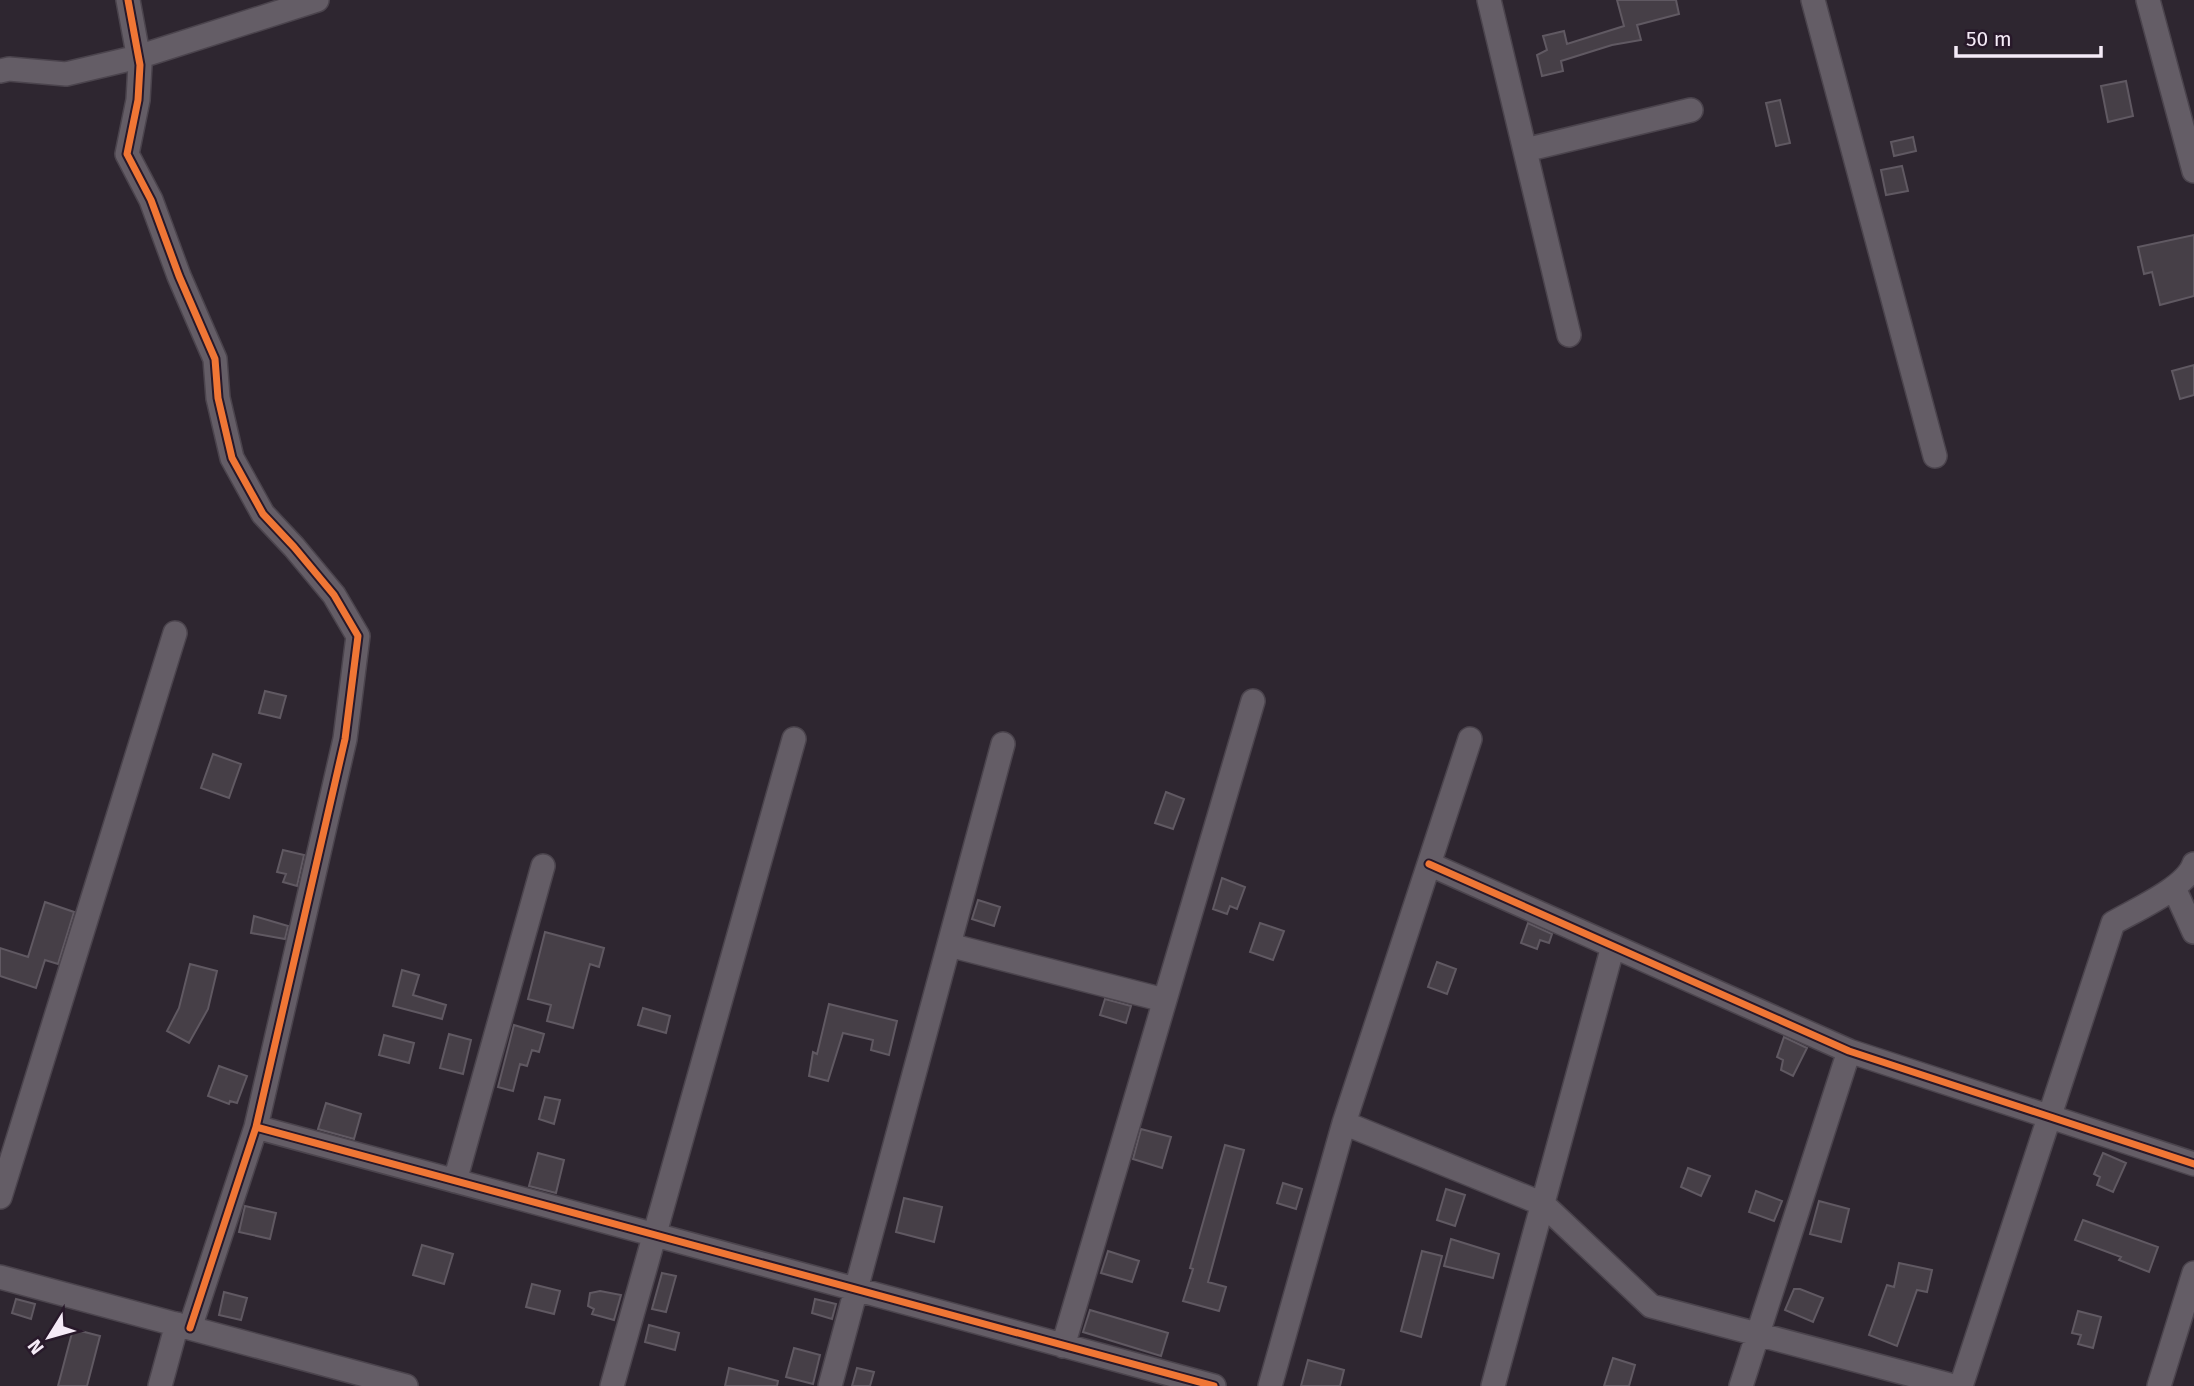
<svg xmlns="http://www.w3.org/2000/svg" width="2194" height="1386" font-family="'Fira Sans',sans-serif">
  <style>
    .building { fill: #463f47; stroke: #605962; stroke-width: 2 }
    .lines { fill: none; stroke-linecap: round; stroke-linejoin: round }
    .minor-casing { stroke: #4b444d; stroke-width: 26 }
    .minor { stroke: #645d66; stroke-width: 23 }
    .cycleway-casing { stroke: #28192a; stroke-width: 11 }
    .cycleway { stroke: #f07635; stroke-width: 7 }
  </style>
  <rect width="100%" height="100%" fill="#2e2630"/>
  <path class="building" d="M 1617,0 L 1676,0 L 1679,14 L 1637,25 L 1641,40 L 1612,45 L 1561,61 L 1563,71 L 1542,76 L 1537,55 L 1547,50 L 1543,36 L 1564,31 L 1567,44 L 1624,26 Z
    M 2126,81 L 2133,116 L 2108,122 L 2101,86 Z
    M 1780,100 L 1790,143 L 1776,146 L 1766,103 Z
    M 1913,137 L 1916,151 L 1894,156 L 1891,142 Z
    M 1902,166 L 1908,191 L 1886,195 L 1881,170 Z
    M 2194,235 L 2194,296 L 2160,305 L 2152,272 L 2144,274 L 2138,247 Z
    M 2194,365 L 2194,395 L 2180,399 L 2172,371 Z
    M 265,691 L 286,696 L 280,718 L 259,713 Z
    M 213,754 L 241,764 L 229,798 L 201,788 Z
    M 1166,792 L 1184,799 L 1173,829 L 1155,823 Z
    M 283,850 L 304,855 L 297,886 L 283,882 L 286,874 L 277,872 Z
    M 1222,878 L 1245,887 L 1237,909 L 1230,906 L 1227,914 L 1213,909 Z
    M 978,900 L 1000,907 L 994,926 L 972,919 Z
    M 45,902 L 74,912 L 58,964 L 45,960 L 36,988 L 0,976 L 0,948 L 28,957 Z
    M 254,916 L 288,926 L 285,939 L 251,933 Z
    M 1260,923 L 1284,931 L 1273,960 L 1250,952 Z
    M 1528,923 L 1552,934 L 1549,943 L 1540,940 L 1537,949 L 1521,943 Z
    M 545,932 L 604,948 L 599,967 L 590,964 L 573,1028 L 547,1021 L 551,1005 L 528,999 Z
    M 1437,962 L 1456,969 L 1447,994 L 1428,987 Z
    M 190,964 L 217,971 L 208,1009 L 189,1043 L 167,1031 L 179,1008 Z
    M 402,970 L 419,975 L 413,995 L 446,1005 L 442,1019 L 393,1006 Z
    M 1105,999 L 1131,1006 L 1126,1023 L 1100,1015 Z
    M 829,1004 L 897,1021 L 889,1055 L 871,1050 L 873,1040 L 843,1033 L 828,1081 L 809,1076 L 813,1052 L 817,1054 Z
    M 643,1008 L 670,1016 L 666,1033 L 638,1025 Z
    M 514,1025 L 544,1034 L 539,1052 L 532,1050 L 527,1066 L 520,1064 L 513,1091 L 498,1087 Z
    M 449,1034 L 471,1040 L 463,1074 L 440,1068 Z
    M 384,1035 L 414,1043 L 409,1063 L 379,1055 Z
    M 1784,1037 L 1807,1048 L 1793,1076 L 1781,1070 L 1783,1060 L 1777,1057 Z
    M 219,1066 L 247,1076 L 237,1103 L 230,1101 L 229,1104 L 208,1096 Z
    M 545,1097 L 560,1100 L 554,1124 L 539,1119 Z
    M 326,1103 L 361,1114 L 354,1139 L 318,1129 Z
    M 1141,1129 L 1171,1137 L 1162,1168 L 1133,1159 Z
    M 1225,1145 L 1244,1150 L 1208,1282 L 1226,1287 L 1219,1311 L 1183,1301 L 1193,1269 L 1190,1268 Z
    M 538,1153 L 564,1160 L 556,1193 L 529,1186 Z
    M 2103,1153 L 2126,1163 L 2113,1192 L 2097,1185 L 2100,1177 L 2094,1174 Z
    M 1688,1168 L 1710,1176 L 1701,1196 L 1681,1187 Z
    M 1283,1183 L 1302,1189 L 1296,1209 L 1277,1203 Z
    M 1446,1189 L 1465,1195 L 1455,1226 L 1437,1220 Z
    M 1756,1191 L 1782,1201 L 1774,1221 L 1749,1212 Z
    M 904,1198 L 942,1207 L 934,1242 L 896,1232 Z
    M 1819,1201 L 1849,1209 L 1841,1242 L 1810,1234 Z
    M 245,1206 L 276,1213 L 270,1239 L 239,1232 Z
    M 2083,1220 L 2158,1247 L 2149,1272 L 2119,1260 L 2121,1257 L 2075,1240 Z
    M 1451,1239 L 1499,1254 L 1493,1278 L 1444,1266 Z
    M 422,1245 L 453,1254 L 444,1284 L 413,1275 Z
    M 1108,1251 L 1139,1261 L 1132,1282 L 1101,1273 Z
    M 1422,1251 L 1442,1256 L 1421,1337 L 1401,1331 Z
    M 1899,1263 L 1932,1270 L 1927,1292 L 1917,1290 L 1897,1346 L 1869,1335 L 1887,1285 L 1894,1287 Z
    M 662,1273 L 676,1276 L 666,1312 L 652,1309 Z
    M 532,1284 L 560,1291 L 554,1314 L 526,1307 Z
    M 1794,1289 L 1800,1289 L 1823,1298 L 1813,1322 L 1785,1310 Z
    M 600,1291 L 621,1295 L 614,1320 L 592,1314 L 594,1309 L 588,1306 L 590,1293 Z
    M 224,1292 L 247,1298 L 241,1320 L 219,1315 Z
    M 16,1299 L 35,1304 L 31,1319 L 12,1313 Z
    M 815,1299 L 836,1304 L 832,1319 L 812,1313 Z
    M 1090,1310 L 1168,1333 L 1161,1356 L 1083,1332 Z
    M 2078,1311 L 2101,1317 L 2093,1348 L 2078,1344 L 2081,1335 L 2072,1333 Z
    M 649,1325 L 679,1333 L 675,1350 L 645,1342 Z
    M 73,1329 L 100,1336 L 87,1386 L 58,1386 Z
    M 794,1348 L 820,1355 L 813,1384 L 786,1377 Z
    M 1613,1358 L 1635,1365 L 1629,1386 L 1604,1386 Z
    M 1308,1360 L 1344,1370 L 1340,1386 L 1301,1386 Z
    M 729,1368 L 778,1381 L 777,1386 L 725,1386 Z
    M 857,1368 L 874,1372 L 870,1386 L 852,1386 Z"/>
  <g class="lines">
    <g class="minor-casing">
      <path id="minor" d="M 128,0 L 140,65 L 138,100 L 127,154 L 151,200 L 179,276 L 215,359 L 218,398 L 232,458 L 263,514 L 294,547 L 334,595 L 358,636 L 345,739 L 256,1127 L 190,1328
        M 1489,0 L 1569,335
        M 1813,0 L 1935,456
        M 2148,0 L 2194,171
        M 0,71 L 9,69 L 66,74 L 138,57 L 317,0
        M 1525,150 L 1691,110
        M 1429,864 L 1849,1051 L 2194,1164
        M 2174,888 L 2194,932
        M 949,945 L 1164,1000
        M 1344,1123 L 1543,1204 L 1651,1306 L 1954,1386
        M 256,1127 L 1214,1386
        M 455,1181 L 543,866
        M 0,1197 L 175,633
        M 0,1277 L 406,1386
        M 1063,1346 L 1253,701
        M 160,1386 L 177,1324
        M 612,1386 L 794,739
        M 830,1386 L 1003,744
        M 1270,1386 L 1344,1123 L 1470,739
        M 1493,1386 L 1613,946
        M 1741,1386 L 1849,1051
        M 1961,1386 L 2113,923 C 2135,910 2186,888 2194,864
        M 2159,1386 L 2194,1273"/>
    </g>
    <use href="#minor" class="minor"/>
    <g class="cycleway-casing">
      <path id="cycleway" d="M 128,0 L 140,65 L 138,100 L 127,154 L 151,200 L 179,276 L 215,359 L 218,398 L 232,458 L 263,514 L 294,547 L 334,595 L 358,636 L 345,739 L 256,1127 L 190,1328
        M 1429,864 L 1849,1051 L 2194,1164
        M 256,1127 L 1214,1386"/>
    </g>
    <use href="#cycleway" class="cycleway"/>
  </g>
  <g transform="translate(49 1337) rotate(233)" stroke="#28192a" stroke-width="5" paint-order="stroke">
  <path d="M0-5L12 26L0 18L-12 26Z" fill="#f5ebf7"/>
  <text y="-10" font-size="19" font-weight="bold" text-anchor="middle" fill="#f5ebf7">N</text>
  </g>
  <path d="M1956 46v10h145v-10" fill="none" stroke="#f5ebf7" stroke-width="3.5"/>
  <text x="1966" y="46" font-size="21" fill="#f5ebf7" stroke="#28192a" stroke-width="5" paint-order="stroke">50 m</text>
</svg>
